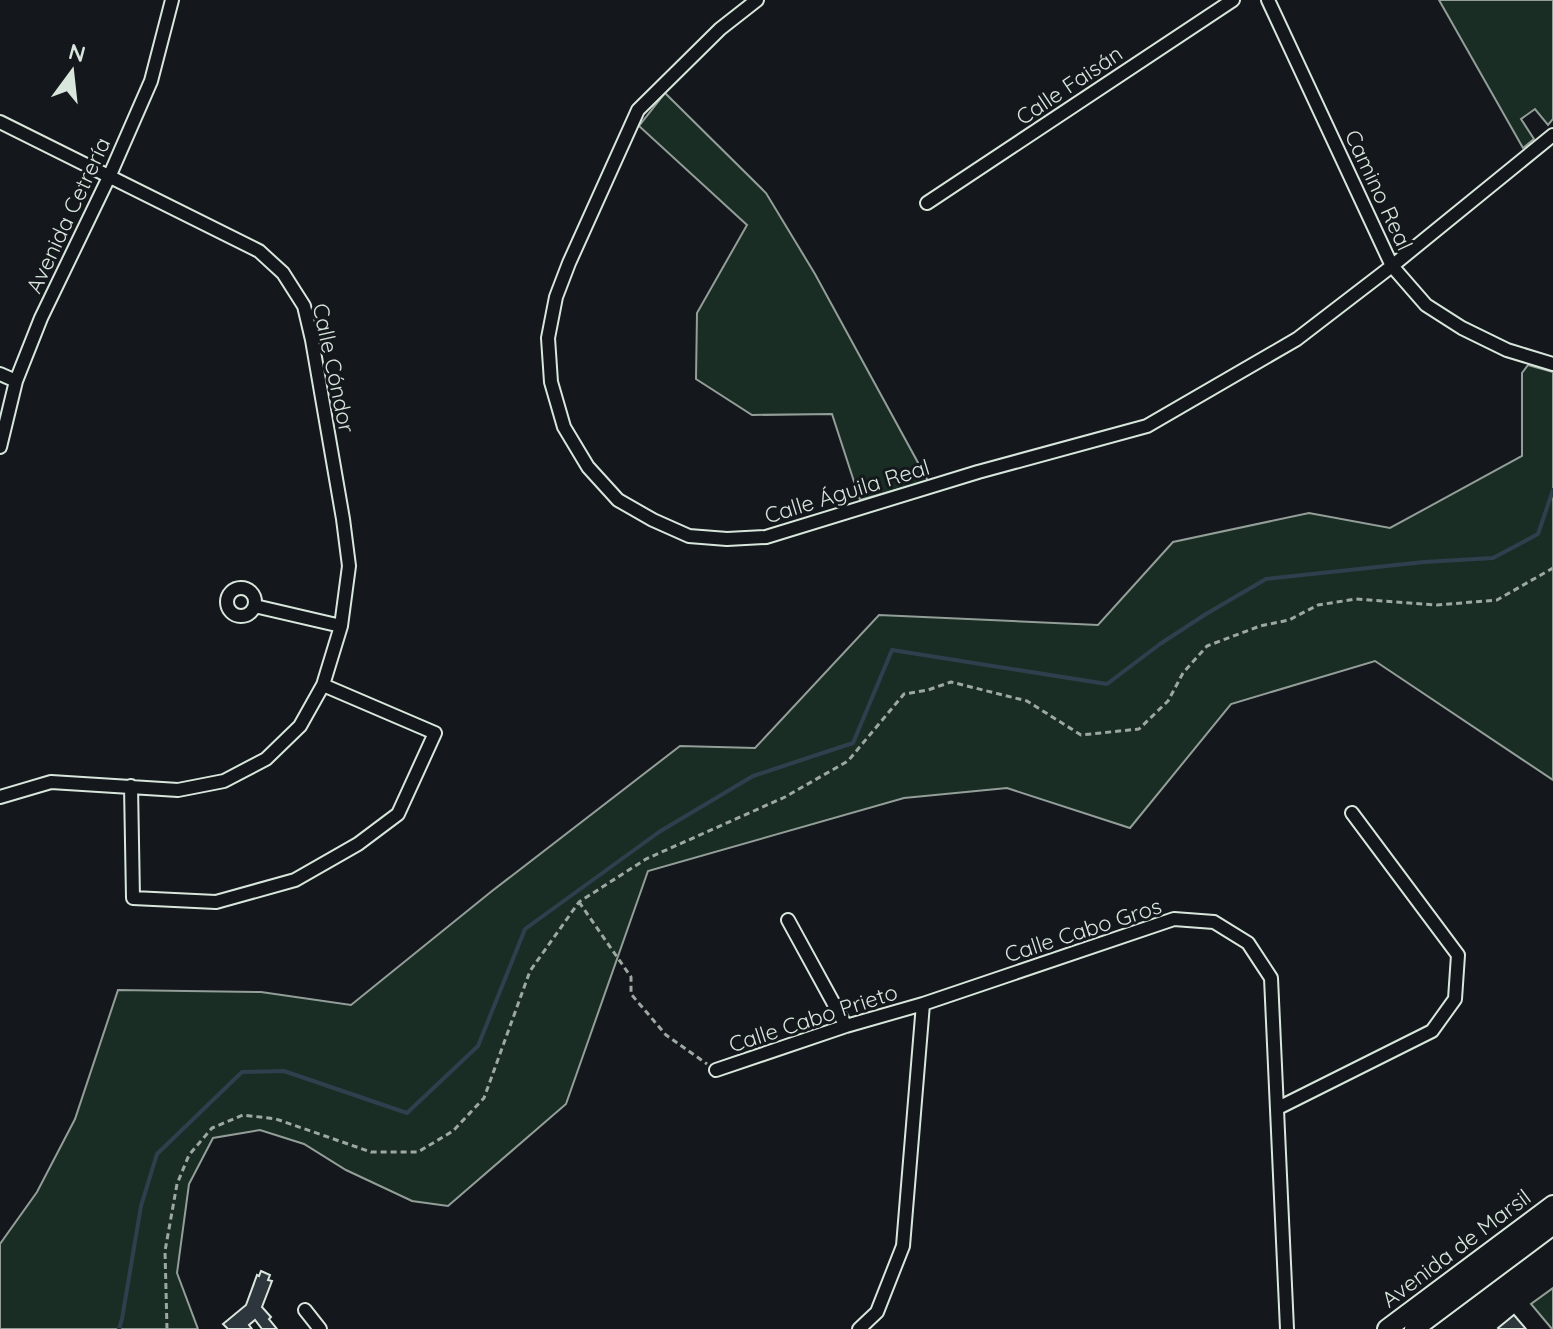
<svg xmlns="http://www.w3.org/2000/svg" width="1553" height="1329" font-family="Quicksand,sans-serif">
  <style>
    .green { fill: #1a2d24; stroke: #939e99; stroke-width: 2 }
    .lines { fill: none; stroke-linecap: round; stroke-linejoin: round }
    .stream { stroke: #2f3f4d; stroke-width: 4 }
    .building { fill: #2c363c; stroke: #d8e6dc; stroke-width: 2 }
    .street-casing { stroke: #d8e6dc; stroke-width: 16 }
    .secondary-casing { stroke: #d8e6dc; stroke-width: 22 }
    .path { stroke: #9da8a2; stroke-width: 3; stroke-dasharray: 6 4; stroke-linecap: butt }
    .street { stroke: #14181c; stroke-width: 12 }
    .secondary { stroke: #14181c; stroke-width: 18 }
    .labels { text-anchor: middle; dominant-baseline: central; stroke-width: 6; stroke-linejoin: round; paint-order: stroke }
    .street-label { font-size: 22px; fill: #d8e6dc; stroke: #14181c }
  </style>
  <rect width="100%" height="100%" fill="#14181c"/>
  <path class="green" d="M 1439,0 L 1553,0 L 1553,119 L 1548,125 L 1535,109 L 1521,119 L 1534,139 L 1523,148 Z
    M 665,93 L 766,193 L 815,274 L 928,481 L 860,500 L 832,414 L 752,415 L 696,379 L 697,313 L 747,225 L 639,126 Z
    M 1528,365 L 1553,372 L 1553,780 L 1375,661 L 1231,704 L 1130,828 L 1007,788 L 904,798 L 648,871 L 566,1104 L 448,1206 L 412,1201 L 346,1170 L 304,1144 L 260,1130 L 213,1138 L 189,1184 L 177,1273 L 198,1329 L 0,1329 L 0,1244 L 37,1192 L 75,1119 L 118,990 L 261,992 L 351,1005 L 492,891 L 680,746 L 755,748 L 879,615 L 1098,625 L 1173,542 L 1309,513 L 1390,528 L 1522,456 L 1522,373 Z
    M 1553,1288 L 1553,1329 L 1552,1329 L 1531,1304 Z"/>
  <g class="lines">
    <path class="stream" d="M 119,1329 L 122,1319 L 141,1206 L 157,1154 L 242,1072 L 284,1071 L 407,1113 L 478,1046 L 525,929 L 659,832 L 753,776 L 853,743 L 892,650 L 1107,684 L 1160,644 L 1206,614 L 1266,579 L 1424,562 L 1493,558 L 1538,534 L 1553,490"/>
  </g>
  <path class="building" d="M 261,1271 L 270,1275 L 268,1280 L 272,1281 L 262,1307 L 271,1317 L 269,1319 L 277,1329 L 262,1329 L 255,1320 L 249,1325 L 252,1329 L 228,1329 L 223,1324 L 246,1305 L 257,1275 L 259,1276 Z
    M 1514,1315 L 1526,1329 L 1499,1329 L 1498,1328 Z"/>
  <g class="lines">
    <g class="street-casing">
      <path id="street" d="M 757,0 L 720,29 L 638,110 L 569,263 L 556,297 L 548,338 L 551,382 L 564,427 L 588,467 L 618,500 L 653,520 L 689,536 L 727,539 L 766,537 L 978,472 L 1147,426 L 1297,339 L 1392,266 L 1553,135
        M 1268,0 L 1392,266 L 1426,305 L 1462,328 L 1507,350 L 1553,364
        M 0,122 L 259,251 L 283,273 L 304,306 L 312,340 L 343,519 L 349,566 L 341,626 L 323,685 L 300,726 L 266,759 L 224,781 L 178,790 L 51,782 L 0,797
        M 927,203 L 1233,0
        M 0,374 L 16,381
        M 0,447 L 16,381 L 41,318 L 109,177 L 151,81 L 172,0
        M227 602a14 14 0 1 1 28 0a14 14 0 1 1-28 0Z
        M 255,606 L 341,626
        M 131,786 L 133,898 L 216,902 L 295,880 L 358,844 L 398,814 L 435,733 L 323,685
        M 788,920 L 846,1026
        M 716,1070 L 846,1026 L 923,1004
        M 1278,1108 L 1432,1031 L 1455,999 L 1458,955 L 1352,813
        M 305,1310 L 320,1329
        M 859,1329 L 877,1312 L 903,1246 L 923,1004 L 1174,919 L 1214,922 L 1248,943 L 1271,978 L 1287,1329"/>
    </g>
    <g class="secondary-casing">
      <path id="secondary" d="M 1387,1329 L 1553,1205
        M 1414,1329 L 1553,1225"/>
    </g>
    <path class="path" d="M 579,902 L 631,977 L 631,994 L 666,1035 L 707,1064
      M 167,1329 L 165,1251 L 177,1184 L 189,1155 L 212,1128 L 243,1115 L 276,1119 L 371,1152 L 418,1152 L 453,1131 L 484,1098 L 530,971 L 579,902 L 646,859 L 785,797 L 848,761 L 904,694 L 928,690 L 951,682 L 1027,701 L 1081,735 L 1139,729 L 1168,701 L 1183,673 L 1207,646 L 1260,626 L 1289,620 L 1318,605 L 1356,599 L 1437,605 L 1497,600 L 1553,568"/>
    <use href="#street" class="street"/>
    <use href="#secondary" class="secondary"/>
  </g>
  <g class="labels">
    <g class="street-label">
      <text transform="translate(1069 85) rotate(-34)">Calle Faisán</text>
      <text transform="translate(1379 190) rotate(65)">Camino Real</text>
      <text transform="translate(68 215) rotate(-65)">Avenida Cetrería</text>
      <text transform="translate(334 368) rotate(78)">Calle Cóndor</text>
      <text transform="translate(847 491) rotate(-17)">Calle Águila Real</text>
      <text transform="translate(1083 930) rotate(-18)">Calle Cabo Gros</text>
      <text transform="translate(813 1018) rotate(-18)">Calle Cabo Prieto</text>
      <text transform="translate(1456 1248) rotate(-37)">Avenida de Marsil</text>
    </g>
  </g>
  <g transform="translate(72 72) rotate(15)" stroke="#14181c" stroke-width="6" paint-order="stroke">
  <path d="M0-6L14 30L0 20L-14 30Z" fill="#d8e6dc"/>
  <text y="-12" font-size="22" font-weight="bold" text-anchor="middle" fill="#d8e6dc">N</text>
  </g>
</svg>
